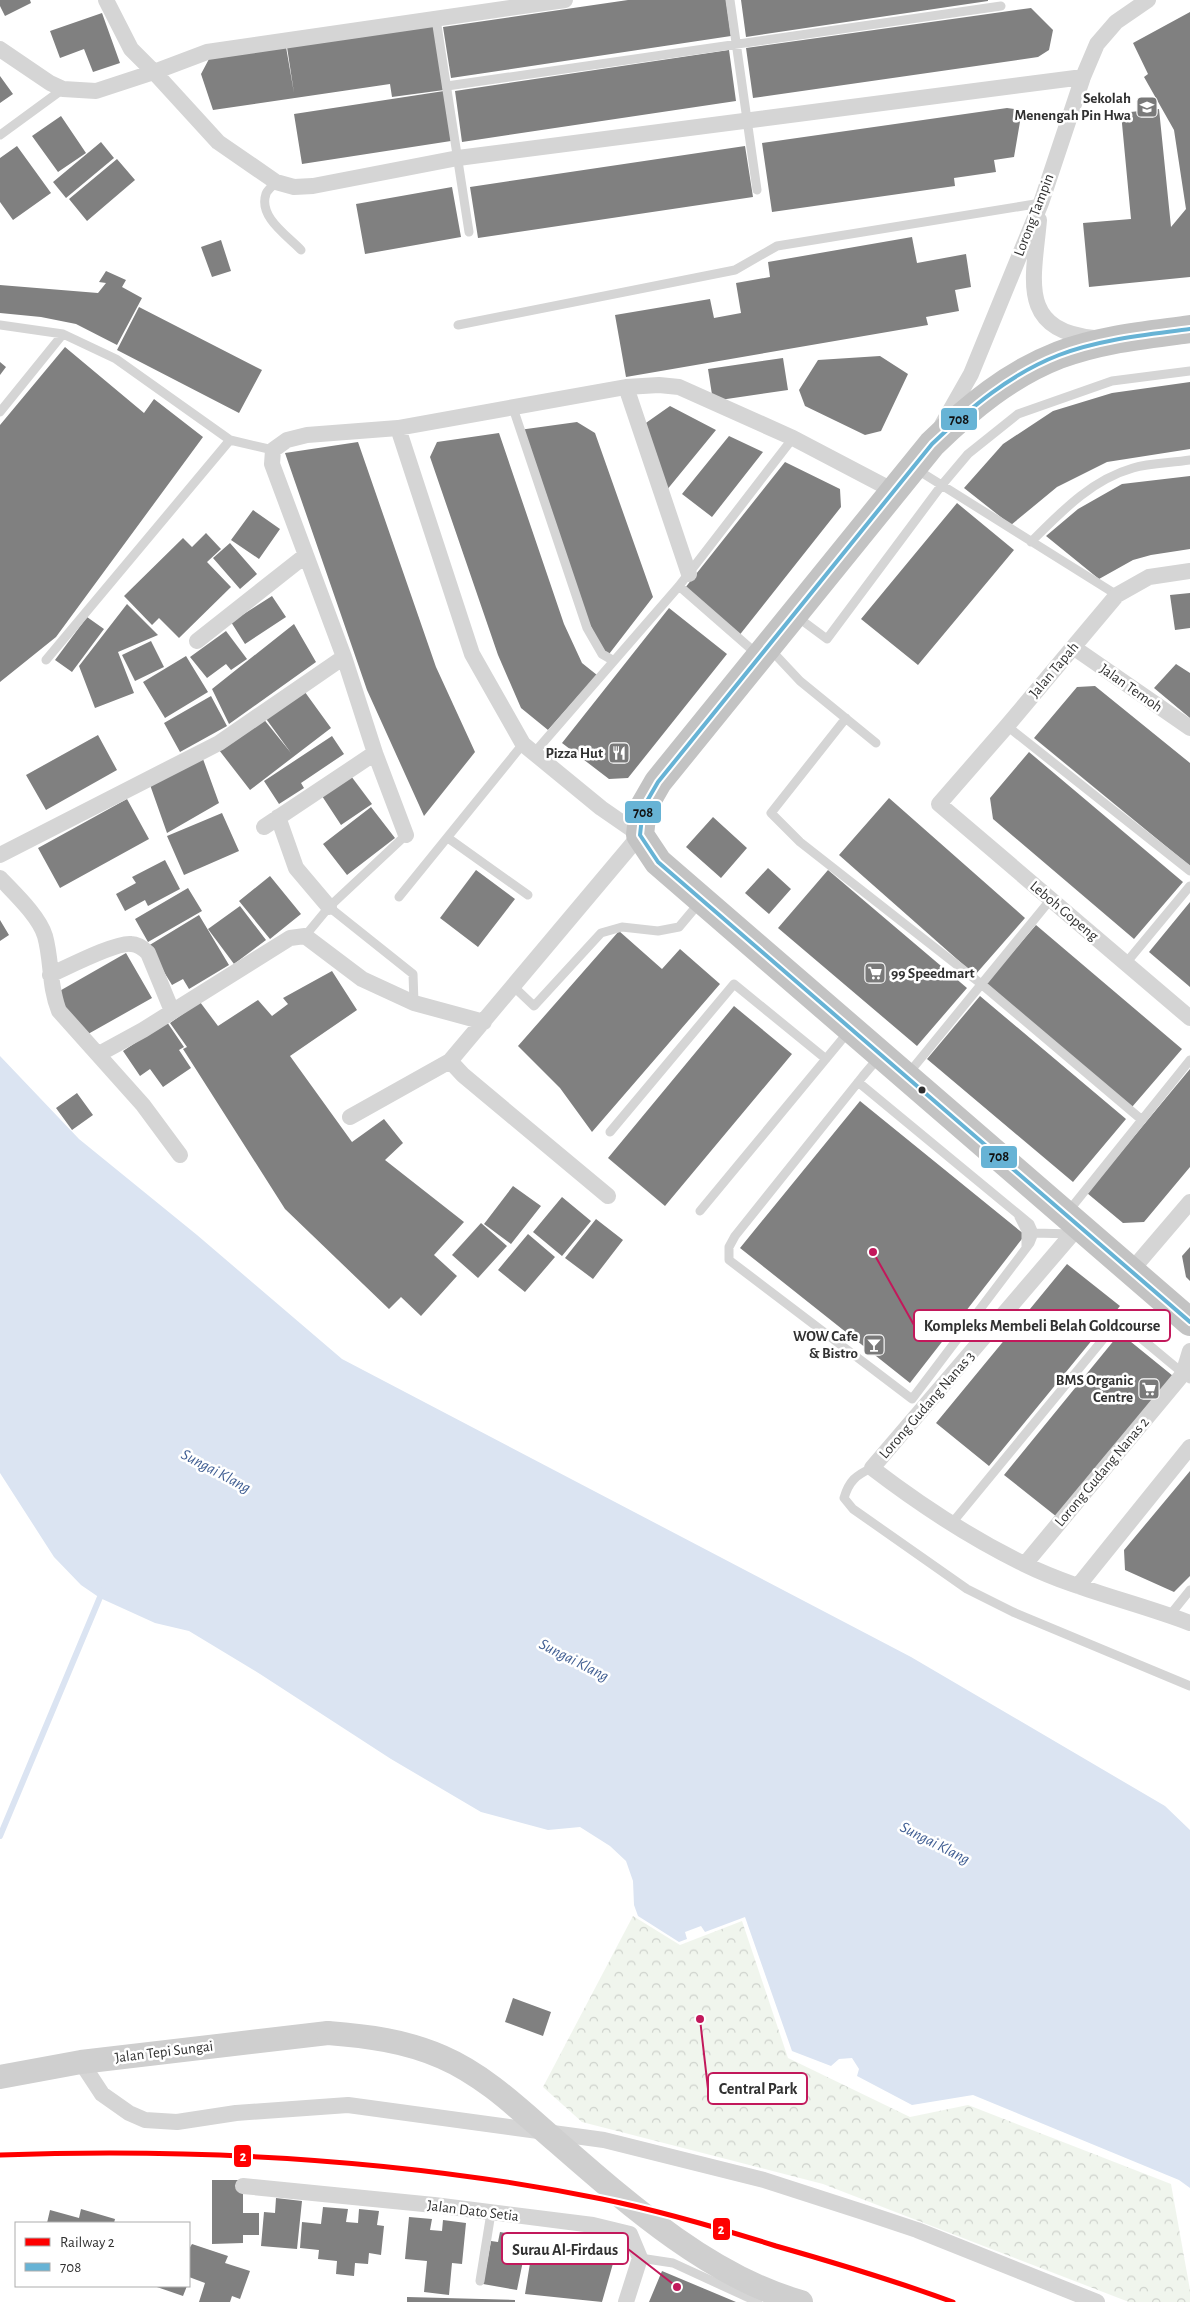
<svg xmlns="http://www.w3.org/2000/svg" width="1190" height="2302" font-family="'Alegreya Sans',sans-serif">
  <style>
    .forest { fill: url(#forest-crowns) }
    .water { fill: #dbe4f2 }
    .lines { fill: none; stroke-linecap: round; stroke-linejoin: round }
    .stream { stroke: #dbe4f2; stroke-width: 6 }
    .building { fill: #808080 }
    .lane { stroke: #d5d5d5; stroke-width: 9 }
    .street { stroke: #d5d5d5; stroke-width: 16 }
    .secondary { stroke: #cfcfcf; stroke-width: 24 }
    .highway { stroke: #c3c3c3; stroke-width: 28 }
    .secondary-bridge { stroke: #cfcfcf; stroke-width: 24 }
    .bus-1-casing { stroke: #fff; stroke-width: 8 }
    .bus-1 { stroke: #67b3d5; stroke-width: 4 }
    .rail-1-casing { stroke: #fff; stroke-width: 9 }
    .rail-1 { stroke: #f00; stroke-width: 5 }
    .bus-dot { fill: #313131; stroke: #fff; stroke-width: 2 }
    .labels { text-anchor: middle; dominant-baseline: central; stroke-width: 5; stroke-linejoin: round; paint-order: stroke }
    .poi-label { font-size: 15px; font-weight: bold; fill: #313131; stroke: #fff; text-anchor: end }
    .street-label { font-size: 15px; fill: #313131; stroke: #fff }
    .water-label { font-size: 16px; font-style: italic; fill: #3f5d92; stroke: #fff }
    .leader { fill: none; stroke: #c2185b; stroke-width: 2 }
    .callout-dot { fill: #c2185b; stroke: #fff; stroke-width: 2 }
    .callout { fill: #fff; stroke: #c2185b; stroke-width: 2 }
    .callout-label { font-size: 16px; text-anchor: middle; font-weight: bold; fill: #313131 }
    .line-badge { stroke: #fff; stroke-width: 2 }
    .badge-label { font-size: 14px; text-anchor: middle; font-weight: bold; fill: #fff }
    .pale-badge-label { font-size: 14px; text-anchor: middle; font-weight: bold; fill: #111 }
  </style>
  <defs>
    <pattern id="forest-crowns" width="20" height="18" patternUnits="userSpaceOnUse" patternTransform="scale(1.25)"><rect width="20" height="18" fill="#f0f5ed"/><path d="M2 6a3 3 0 1 1 6 0M12 15a3 3 0 1 1 6 0" fill="none" stroke="#ced2cc"/></pattern>
  </defs>
  <rect width="100%" height="100%" fill="#fff"/>
  <path class="forest" d="M 633,1916 L 680,1945 L 742,1921 L 788,2058 L 910,2117 L 968,2105 L 1171,2184 L 1190,2290 L 1190,2302 L 1129,2302 L 823,2184 L 582,2122 L 543,2087 Z"/>
  <path class="water" d="M 0,1056 L 79,1139 L 197,1235 L 342,1359 L 911,1657 L 1165,1806 L 1190,1830 L 1190,2188 L 1179,2180 L 973,2095 L 912,2105 L 857,2076 L 859,2069 L 852,2058 L 839,2059 L 831,2066 L 792,2051 L 745,1917 L 705,1932 L 701,1926 L 685,1932 L 687,1939 L 679,1942 L 638,1916 L 634,1905 L 633,1881 L 626,1861 L 610,1846 L 580,1827 L 548,1830 L 481,1812 L 391,1759 L 260,1674 L 189,1631 L 155,1623 L 100,1598 L 81,1585 L 54,1557 L 0,1473 Z"/>
  <g class="lines">
    <path class="stream" d="M 0,1836 L 103,1590"/>
  </g>
  <path class="building" d="M 0,0 L 30,0 L 31,3 L 5,16 L 0,6 Z
    M 628,0 L 726,0 L 731,36 L 451,78 L 443,27 Z
    M 741,0 L 988,0 L 988,1 L 746,37 Z
    M 1031,8 L 1053,30 L 1049,50 L 1038,57 L 753,98 L 746,48 Z
    M 1190,12 L 1190,277 L 1089,287 L 1083,223 L 1131,219 L 1121,113 L 1159,109 L 1171,227 L 1186,209 L 1174,130 L 1144,77 L 1148,74 L 1133,43 Z
    M 102,13 L 120,63 L 93,72 L 84,49 L 60,58 L 50,31 Z
    M 435,26 L 444,90 L 392,97 L 390,84 L 213,110 L 201,74 L 209,59 L 286,47 L 294,93 L 287,47 Z
    M 729,50 L 736,101 L 462,142 L 455,91 Z
    M 0,76 L 13,94 L 0,103 Z
    M 444,91 L 451,141 L 302,164 L 294,114 Z
    M 1007,108 L 1022,110 L 1014,157 L 994,160 L 996,172 L 954,178 L 955,186 L 772,212 L 762,143 Z
    M 61,116 L 86,153 L 58,172 L 32,136 Z
    M 101,142 L 114,158 L 66,198 L 53,182 Z
    M 17,146 L 51,193 L 13,220 L 0,202 L 0,158 Z
    M 745,146 L 753,197 L 478,238 L 470,187 Z
    M 117,159 L 135,180 L 87,221 L 69,199 Z
    M 452,187 L 461,237 L 365,254 L 356,204 Z
    M 912,237 L 917,263 L 966,254 L 971,287 L 955,290 L 959,311 L 926,317 L 928,325 L 626,377 L 615,315 L 710,299 L 714,318 L 741,313 L 736,283 L 770,277 L 768,262 Z
    M 221,240 L 231,271 L 212,277 L 201,247 Z
    M 106,271 L 126,280 L 122,287 L 142,298 L 117,345 L 76,324 L 41,317 L 0,313 L 0,285 L 98,293 L 106,283 L 99,282 Z
    M 139,307 L 262,370 L 239,413 L 117,350 Z
    M 65,347 L 144,413 L 154,399 L 203,437 L 56,637 L 0,682 L 0,425 Z
    M 880,356 L 908,374 L 881,431 L 865,435 L 805,406 L 799,390 L 818,360 Z
    M 783,358 L 788,390 L 713,401 L 708,369 Z
    M 0,362 L 6,367 L 0,375 Z
    M 1190,382 L 1190,449 L 1107,462 L 1057,487 L 1011,525 L 964,488 L 1003,444 L 1053,411 L 1112,393 Z
    M 670,406 L 716,430 L 666,491 L 643,425 Z
    M 577,422 L 595,433 L 653,597 L 606,658 L 570,583 L 519,430 Z
    M 499,433 L 564,624 L 582,663 L 597,675 L 548,730 L 521,708 L 498,655 L 430,457 L 437,442 Z
    M 729,436 L 763,452 L 712,517 L 682,494 Z
    M 358,442 L 436,667 L 475,752 L 424,816 L 367,690 L 285,453 Z
    M 785,462 L 840,489 L 841,507 L 738,637 L 681,593 Z
    M 1190,476 L 1190,549 L 1151,555 L 1133,560 L 1099,579 L 1046,536 L 1078,509 L 1122,484 Z
    M 957,503 L 1014,550 L 918,665 L 861,619 Z
    M 253,510 L 280,529 L 259,559 L 231,540 Z
    M 206,533 L 221,549 L 207,562 L 231,587 L 179,638 L 159,618 L 152,625 L 124,596 L 183,538 L 192,547 Z
    M 230,543 L 257,574 L 240,589 L 213,558 Z
    M 1190,593 L 1190,628 L 1175,630 L 1170,595 Z
    M 272,596 L 286,617 L 245,644 L 231,622 Z
    M 127,604 L 158,635 L 118,652 L 134,693 L 95,708 L 79,666 Z
    M 669,608 L 727,654 L 628,778 L 609,779 L 562,743 Z
    M 87,617 L 104,629 L 72,672 L 55,660 Z
    M 294,624 L 316,662 L 229,724 L 212,689 Z
    M 226,631 L 247,659 L 231,670 L 226,664 L 207,678 L 190,657 Z
    M 151,641 L 164,667 L 135,681 L 122,655 Z
    M 186,656 L 208,692 L 165,718 L 143,682 Z
    M 1176,664 L 1190,673 L 1190,718 L 1154,688 Z
    M 1095,686 L 1190,763 L 1190,866 L 1034,738 L 1077,687 Z
    M 302,688 L 331,728 L 250,790 L 219,750 L 262,717 L 291,753 L 264,716 Z
    M 211,696 L 227,726 L 180,752 L 164,723 Z
    M 98,735 L 117,770 L 46,810 L 26,775 Z
    M 332,736 L 344,754 L 301,783 L 304,788 L 279,804 L 264,781 Z
    M 1029,752 L 1183,882 L 1134,939 L 993,819 L 990,798 Z
    M 203,759 L 219,803 L 167,833 L 149,782 Z
    M 351,776 L 372,804 L 341,825 L 322,796 Z
    M 889,798 L 1025,918 L 975,975 L 839,855 Z
    M 127,799 L 149,839 L 60,888 L 38,848 Z
    M 371,807 L 395,838 L 347,875 L 323,844 Z
    M 222,813 L 239,851 L 184,875 L 167,836 Z
    M 713,817 L 747,848 L 721,878 L 686,847 Z
    M 165,860 L 180,889 L 148,906 L 145,900 L 125,911 L 116,894 L 136,883 L 132,877 Z
    M 768,868 L 791,889 L 769,914 L 745,893 Z
    M 476,870 L 515,899 L 478,947 L 440,918 Z
    M 828,870 L 967,988 L 917,1046 L 778,928 Z
    M 270,876 L 301,914 L 270,939 L 239,901 Z
    M 188,888 L 202,911 L 148,942 L 135,919 Z
    M 1190,902 L 1190,987 L 1149,952 Z
    M 240,906 L 266,940 L 234,964 L 208,929 Z
    M 199,915 L 229,965 L 189,989 L 183,979 L 172,985 L 148,946 Z
    M 0,920 L 9,935 L 0,941 Z
    M 1036,925 L 1182,1049 L 1132,1107 L 986,983 Z
    M 619,931 L 662,969 L 680,949 L 720,984 L 592,1132 L 560,1088 L 518,1046 Z
    M 126,953 L 152,998 L 81,1038 L 56,993 Z
    M 332,971 L 357,1010 L 290,1056 L 352,1142 L 384,1119 L 403,1143 L 385,1160 L 464,1222 L 434,1255 L 457,1276 L 421,1316 L 401,1297 L 389,1309 L 285,1209 L 183,1049 L 187,1047 L 170,1023 L 200,1002 L 218,1026 L 258,1000 L 272,1016 L 288,1004 L 283,998 Z
    M 980,996 L 1126,1119 L 1073,1182 L 927,1059 Z
    M 734,1006 L 792,1054 L 665,1206 L 608,1158 Z
    M 167,1022 L 184,1047 L 179,1050 L 191,1068 L 163,1087 L 150,1069 L 140,1076 L 123,1051 Z
    M 1190,1069 L 1190,1167 L 1144,1222 L 1123,1223 L 1087,1193 Z
    M 77,1093 L 93,1115 L 72,1130 L 56,1108 Z
    M 860,1101 L 1025,1235 L 910,1383 L 740,1248 Z
    M 513,1186 L 541,1206 L 511,1244 L 484,1224 Z
    M 562,1197 L 591,1221 L 562,1256 L 533,1232 Z
    M 596,1219 L 623,1240 L 593,1279 L 565,1258 Z
    M 481,1223 L 507,1246 L 478,1278 L 452,1255 Z
    M 528,1234 L 555,1257 L 525,1292 L 498,1270 Z
    M 1190,1247 L 1190,1281 L 1186,1277 L 1182,1256 Z
    M 1067,1264 L 1120,1306 L 989,1466 L 936,1423 Z
    M 1120,1333 L 1173,1376 L 1057,1517 L 1004,1475 Z
    M 1190,1471 L 1190,1576 L 1174,1592 L 1125,1570 L 1124,1550 Z
    M 513,1998 L 551,2012 L 543,2036 L 505,2022 Z
    M 212,2180 L 243,2180 L 243,2213 L 259,2213 L 259,2235 L 243,2235 L 243,2243 L 212,2244 Z
    M 276,2198 L 302,2201 L 297,2249 L 261,2246 L 264,2212 L 275,2213 Z
    M 323,2207 L 348,2209 L 346,2222 L 358,2223 L 359,2209 L 379,2211 L 377,2225 L 384,2226 L 381,2255 L 369,2253 L 368,2264 L 355,2263 L 354,2276 L 336,2274 L 337,2261 L 318,2259 L 319,2250 L 300,2248 L 302,2222 L 321,2224 Z
    M 81,2209 L 115,2219 L 114,2223 L 47,2223 L 50,2210 L 79,2218 Z
    M 409,2217 L 432,2219 L 430,2230 L 442,2231 L 443,2220 L 466,2223 L 462,2264 L 452,2263 L 449,2295 L 424,2292 L 427,2261 L 405,2259 Z
    M 500,2232 L 528,2237 L 517,2290 L 483,2284 L 491,2241 L 498,2242 Z
    M 549,2243 L 614,2260 L 602,2302 L 525,2294 L 531,2257 L 544,2260 Z
    M 192,2244 L 228,2256 L 225,2263 L 250,2271 L 240,2299 L 232,2296 L 230,2302 L 199,2302 L 205,2283 L 189,2277 L 189,2249 Z
    M 662,2271 L 736,2302 L 649,2302 Z
    M 154,2286 L 187,2286 L 183,2296 Z
    M 407,2297 L 515,2300 L 515,2302 L 407,2302 Z"/>
  <g class="lines">
    <path class="lane" d="M 730,0 L 757,190
      M 436,19 L 469,232
      M 447,86 L 1001,6
      M 0,135 L 63,89
      M 276,182 C 273,186 267,190 266,194 C 258,217 288,236 301,250
      M 0,325 L 63,334 L 116,359 L 230,440 L 273,450
      M 458,325 L 735,270 L 777,246 L 1041,203
      M 513,408 L 587,628 L 602,654 L 614,661
      M 0,412 L 63,334
      M 916,469 L 1117,595
      M 1031,542 C 1061,512 1091,480 1133,468 C 1150,463 1172,463 1190,460
      M 679,586 L 758,655
      M 796,616 L 827,639 L 941,486 L 968,454 L 1018,414 L 1112,381 L 1190,371
      M 770,649 L 800,681 L 876,743
      M 46,660 L 230,440
      M 846,718 L 771,813 L 800,842 L 980,983 L 1142,1120
      M 1007,726 L 1190,871
      M 534,753 L 679,586 L 793,438
      M 448,838 L 528,895
      M 399,897 L 523,744
      M 329,907 L 413,974 L 414,1003
      M 305,936 L 329,907 L 406,835
      M 1126,963 L 1190,886
      M 514,987 L 534,1006 L 601,933 L 622,927 L 658,931 L 679,927 L 700,902
      M 908,1074 L 1051,899
      M 858,1082 L 1030,1224 L 1034,1233 L 1030,1243 L 912,1399 L 729,1260 L 729,1247 L 735,1236 L 863,1076 L 879,1057
      M 610,1132 L 734,984 L 826,1059
      M 700,1211 L 849,1031
      M 1067,1213 L 1190,1060
      M 1019,1217 L 1026,1231 L 1026,1247
      M 1034,1233 L 1073,1234
      M 872,1468 C 856,1475 849,1481 844,1498 L 853,1509 L 967,1589 L 1013,1612 L 1190,1686
      M 952,1523 L 1119,1320 L 1190,1379
      M 1170,1615 L 1190,1590
      M 640,2258 L 673,2263 L 758,2302
      M 480,2281 L 491,2213"/>
    <path class="street" d="M 106,0 L 131,49 L 154,72 L 218,142 L 276,182 L 294,187 L 313,186 L 458,158 L 1083,77
      M 0,49 L 50,83 L 63,89 L 96,91 L 154,72 L 207,52 L 565,0
      M 1039,220 C 1034,278 1017,330 1094,338
      M 626,387 L 689,574
      M 942,425 L 971,374 L 1041,203 L 1083,77 L 1097,44 L 1116,22 L 1148,0
      M 1190,571 L 1149,577 L 1117,595 L 1007,726 L 939,804 L 1190,1018
      M 197,641 L 306,555
      M 1073,647 L 1190,728
      M 278,817 L 296,868 L 329,907
      M 264,827 L 375,753
      M 406,835 L 375,753 L 344,657 L 272,464 L 273,450 L 287,440 L 307,435 L 398,428 L 626,387 L 659,385 L 679,387 L 793,438 L 894,491
      M 0,855 L 219,743 L 344,657
      M 0,878 C 14,893 39,916 45,936 C 52,961 49,987 59,1011 L 143,1105 L 180,1155
      M 50,975 C 66,968 116,942 131,944 C 138,944 143,948 148,953 L 172,1011
      M 99,1054 L 143,1030 L 290,938 L 305,936 L 362,979 L 414,1003 L 484,1022
      M 450,1061 L 463,1075 L 608,1196
      M 350,1117 L 450,1061 L 640,835 L 601,808 L 523,744 L 472,654 L 398,428
      M 1079,1226 L 872,1468 C 919,1504 971,1538 1024,1564 C 1077,1590 1135,1602 1190,1623
      M 1131,1271 L 1190,1202
      M 1025,1564 L 1183,1374 L 1190,1351
      M 1078,1586 L 1190,1447
      M 81,2062 L 102,2094 L 129,2113 L 145,2120 L 177,2122 L 236,2113 L 348,2105 L 604,2140 L 764,2180 L 863,2212 L 917,2230 L 1097,2302
      M 243,2186 L 434,2205 L 593,2225 L 630,2234 L 640,2258 L 626,2302"/>
    <path class="secondary" d="M 0,2077 L 81,2062 L 328,2033"/>
    <path class="highway" d="M 1190,329 C 1147,335 1101,339 1059,355 C 1010,374 970,407 932,444 L 658,782 L 643,808 L 640,835 L 658,862 L 1190,1322"/>
    <path class="secondary-bridge" d="M 328,2033 C 367,2036 406,2041 442,2057 C 486,2076 521,2111 557,2142 C 627,2203 710,2277 801,2302"/>
    <g class="bus-1-casing">
      <path id="bus-1" d="M 1190,329 C 1146,335 1101,339 1059,355 C 1010,374 970,408 932,444 L 658,782 L 643,808 L 640,835 L 658,862 L 1190,1322"/>
    </g>
    <use href="#bus-1" class="bus-1"/>
    <g class="rail-1-casing">
      <path id="rail-1" d="M 0,2155 C 202,2148 403,2159 602,2199 C 661,2211 719,2228 776,2246 C 836,2263 895,2281 953,2302"/>
    </g>
    <use href="#rail-1" class="rail-1"/>
  </g>
  <defs>
    <g id="school-square" transform="scale(1.125)"><rect x="-9" y="-9" width="18" height="18" rx="4" fill="#797979" stroke="#fff"/><path d="M0-5L7-2L0 1L-7-2ZM-4 1L0 2.5L4 1V4Q0 6-4 4Z" fill="#fff"/></g>
    <g id="restaurant-square" transform="scale(1.125)"><rect x="-9" y="-9" width="18" height="18" rx="4" fill="#797979" stroke="#fff"/><path d="M-5-6h1v4h1v-4h1v4h1v-4h1v5L-1.5 .5V6h-2V.5L-5-1ZM5-6V6H3V1.5H1.5Q1.5-4 5-6Z" fill="#fff"/></g>
    <g id="supermarket-square" transform="scale(1.125)"><rect x="-9" y="-9" width="18" height="18" rx="4" fill="#797979" stroke="#fff"/><path d="M-6-5.5h2.5l.6 2H6L4.5 2H-2.5L-4.4-4H-6ZM-1.5 3.2a1.3 1.3 0 1 0 .1 0ZM3 3.2a1.3 1.3 0 1 0 .1 0Z" fill="#fff"/></g>
    <g id="bar-square" transform="scale(1.125)"><rect x="-9" y="-9" width="18" height="18" rx="4" fill="#797979" stroke="#fff"/><path d="M-6-5H6L.8 .8V4.5H3.5V6h-7V4.5H-.8V.8Z" fill="#fff"/></g>
  </defs>
  <g fill-rule="evenodd">
    <use href="#school-square" x="1147" y="107"/>
    <use href="#restaurant-square" x="619" y="753"/>
    <use href="#supermarket-square" x="875" y="973"/>
    <use href="#bar-square" x="874" y="1345"/>
    <use href="#supermarket-square" x="1149" y="1389"/>
  </g>
  <circle class="bus-dot" cx="922" cy="1090" r="4.5"/>
  <g class="labels">
    <g class="poi-label">
      <text x="1131" y="98">Sekolah<tspan x="1131" dy="17">Menengah Pin Hwa</tspan></text>
      <text x="603" y="753">Pizza Hut</text>
      <text x="891" y="973" text-anchor="start">99 Speedmart</text>
      <text x="858" y="1336">WOW Cafe<tspan x="858" dy="17">&amp; Bistro</tspan></text>
      <text x="1133" y="1380">BMS Organic<tspan x="1133" dy="17">Centre</tspan></text>
    </g>
    <g class="street-label">
      <text transform="translate(1034 215) rotate(-69)">Lorong Tampin</text>
      <text transform="translate(1054 670) rotate(-50)">Jalan Tapah</text>
      <text transform="translate(1131 688) rotate(35)">Jalan Temoh</text>
      <text transform="translate(1064 911) rotate(40)">Leboh Gopeng</text>
      <text transform="translate(927 1405) rotate(-49)">Lorong Gudang Nanas 3</text>
      <text transform="translate(1102 1472) rotate(-50)">Lorong Gudang Nanas 2</text>
      <text transform="translate(164 2052) rotate(-7)">Jalan Tepi Sungai</text>
      <text transform="translate(473 2211) rotate(7)">Jalan Dato Setia</text>
    </g>
    <g class="water-label">
      <text transform="translate(216 1471) rotate(28)">Sungai Klang</text>
      <text transform="translate(574 1660) rotate(27)">Sungai Klang</text>
      <text transform="translate(935 1843) rotate(27)">Sungai Klang</text>
    </g>
  </g>
  <path class="leader" d="M873 1252L914 1325M700 2019L708 2089M677 2287L628 2249"/>
  <g class="callout-dot">
    <circle cx="873" cy="1252" r="5"/>
    <circle cx="700" cy="2019" r="5"/>
    <circle cx="677" cy="2287" r="5"/>
  </g>
  <g class="callout">
    <rect x="914" y="1310" width="256" height="31" rx="5"/>
    <rect x="708" y="2073" width="99" height="31" rx="5"/>
    <rect x="502" y="2233" width="126" height="31" rx="5"/>
  </g>
  <g class="callout-label">
    <text x="1042" y="1331">Kompleks Membeli Belah Goldcourse</text>
    <text x="758" y="2094">Central Park</text>
    <text x="565" y="2255">Surau Al-Firdaus</text>
  </g>
  <g class="line-badge">
    <rect x="940" y="407" width="38" height="24" rx="5" fill="#67b3d5"/>
    <rect x="624" y="800" width="38" height="24" rx="5" fill="#67b3d5"/>
    <rect x="980" y="1145" width="38" height="24" rx="5" fill="#67b3d5"/>
    <rect x="233" y="2144" width="19" height="24" rx="5" fill="#f00"/>
    <rect x="712" y="2217" width="19" height="24" rx="5" fill="#f00"/>
  </g>
  <g class="badge-label">
    <text x="243" y="2161">2</text>
    <text x="721" y="2234">2</text>
  </g>
  <g class="pale-badge-label">
    <text x="959" y="424">708</text>
    <text x="643" y="817">708</text>
    <text x="999" y="1161">708</text>
  </g>
  <rect x="15" y="2222" width="175" height="65" fill="#ffffff" stroke="#adadad"/>
  <rect x="25" y="2238" width="25" height="8" fill="#ff0000" stroke="#adadad"/>
  <text x="60" y="2247" font-size="15" fill="#313131">Railway 2</text>
  <rect x="25" y="2263" width="25" height="8" fill="#67b3d5" stroke="#adadad"/>
  <text x="60" y="2272" font-size="15" fill="#313131">708</text>
</svg>
